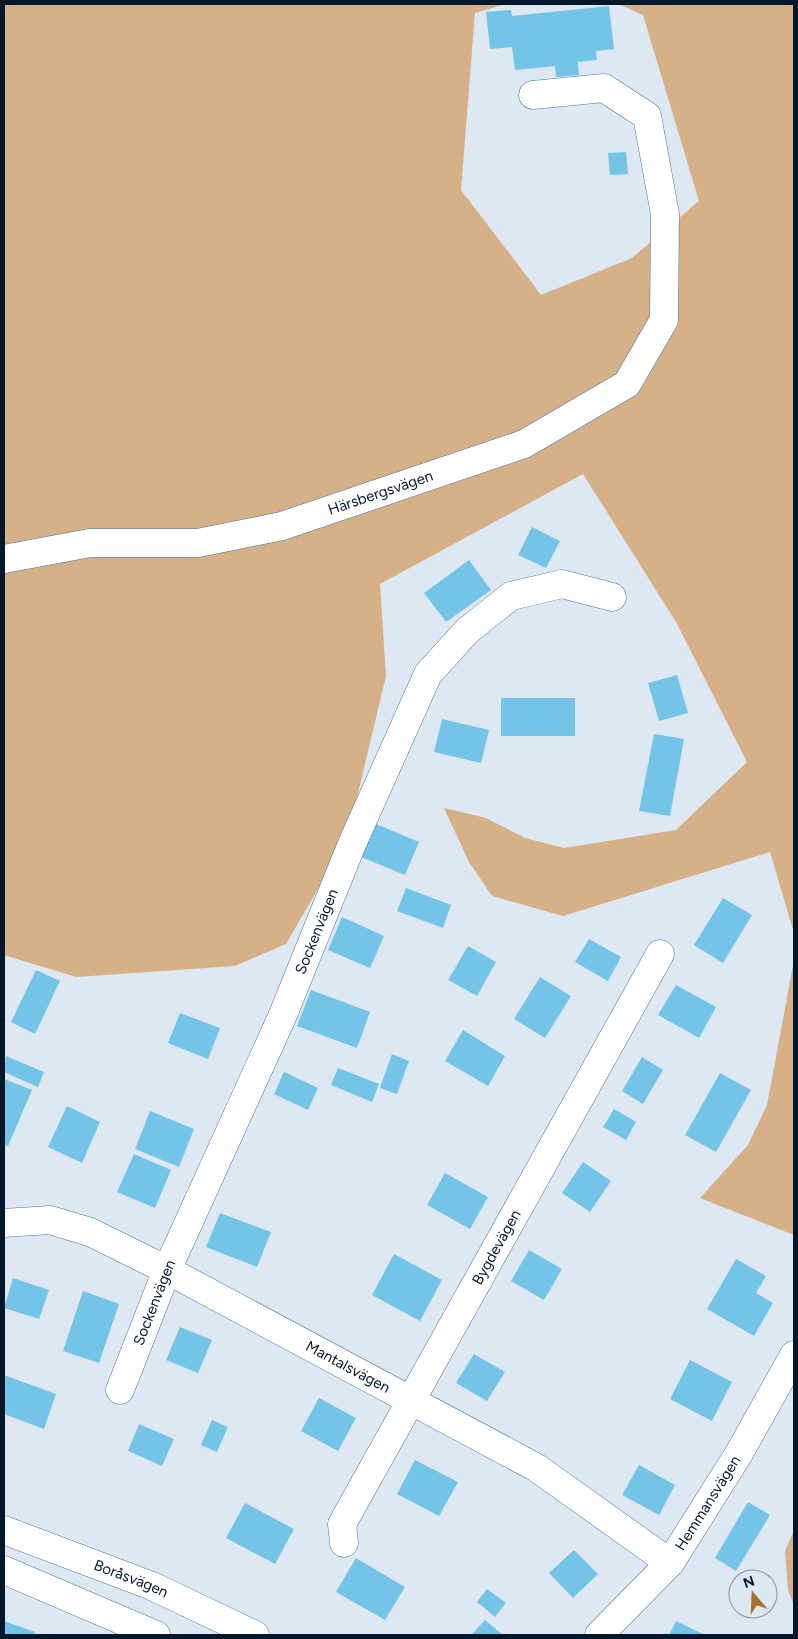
<svg xmlns="http://www.w3.org/2000/svg" width="798" height="1639" font-family="Figtree,sans-serif">
  <style>
    .green { fill: #d6b086 }
    .building { fill: #74c4e8 }
    .lines { fill: none; stroke-linecap: round; stroke-linejoin: round }
    .street-casing { stroke: #4376a7; stroke-width: 29 }
    .secondary-casing { stroke: #4376a7; stroke-width: 29 }
    .street { stroke: #fff; stroke-width: 28 }
    .secondary { stroke: #fff; stroke-width: 28 }
    .labels { text-anchor: middle; dominant-baseline: central; stroke-width: 4; stroke-linejoin: round; paint-order: stroke }
    .street-label { font-size: 15px; fill: #03172a; stroke: #dde8f3 }
  </style>
  <rect width="100%" height="100%" fill="#dde8f3"/>
  <path class="green" d="M 4,4 L 506,4 L 475,13 L 461,190 L 541,295 L 632,258 L 699,201 L 643,15 L 618,4 L 794,4 L 794,933 L 770,852 L 563,916 L 492,896 L 469,862 L 444,808 L 486,818 L 525,838 L 564,848 L 676,830 L 747,762 L 676,622 L 583,474 L 380,584 L 386,676 L 347,839 L 286,944 L 235,966 L 76,977 L 4,955 Z
    M 794,960 L 794,1235 L 700,1198 L 748,1145 L 767,1105 Z
    M 794,1530 L 794,1605 L 788,1590 L 785,1551 Z"/>
  <path class="building" d="M 609,6 L 614,49 L 596,51 L 597,60 L 578,62 L 579,75 L 556,77 L 555,66 L 515,70 L 512,47 L 490,49 L 486,12 L 511,10 L 512,16 Z
    M 626,152 L 628,174 L 610,175 L 608,153 Z
    M 532,527 L 560,541 L 546,568 L 518,555 Z
    M 469,560 L 491,590 L 446,622 L 424,593 Z
    M 677,675 L 688,713 L 659,721 L 648,683 Z
    M 501,698 L 575,698 L 575,736 L 501,736 Z
    M 442,719 L 489,730 L 481,763 L 434,752 Z
    M 654,734 L 684,739 L 670,816 L 639,811 Z
    M 376,824 L 419,842 L 405,875 L 361,857 Z
    M 406,888 L 451,905 L 443,928 L 397,911 Z
    M 723,898 L 752,915 L 723,963 L 694,945 Z
    M 342,917 L 384,936 L 370,968 L 328,950 Z
    M 589,939 L 621,957 L 608,981 L 575,962 Z
    M 468,946 L 496,962 L 477,996 L 448,980 Z
    M 36,970 L 60,981 L 35,1034 L 11,1022 Z
    M 540,977 L 571,996 L 545,1038 L 514,1019 Z
    M 676,985 L 716,1007 L 699,1038 L 658,1015 Z
    M 311,990 L 370,1012 L 357,1048 L 297,1026 Z
    M 180,1013 L 220,1028 L 208,1059 L 168,1043 Z
    M 463,1030 L 505,1056 L 488,1086 L 445,1061 Z
    M 392,1054 L 409,1061 L 397,1094 L 380,1088 Z
    M 6,1056 L 44,1072 L 38,1087 L 4,1072 Z
    M 642,1057 L 663,1070 L 643,1104 L 622,1091 Z
    M 338,1068 L 379,1084 L 372,1102 L 331,1085 Z
    M 284,1072 L 318,1088 L 308,1110 L 274,1094 Z
    M 720,1073 L 751,1090 L 716,1152 L 685,1135 Z
    M 4,1079 L 32,1090 L 8,1146 L 4,1145 Z
    M 67,1106 L 100,1122 L 82,1163 L 48,1147 Z
    M 614,1109 L 636,1122 L 626,1140 L 603,1127 Z
    M 150,1111 L 194,1129 L 179,1167 L 135,1149 Z
    M 134,1154 L 171,1170 L 155,1208 L 117,1192 Z
    M 583,1162 L 611,1181 L 590,1212 L 562,1193 Z
    M 445,1173 L 488,1197 L 470,1229 L 427,1205 Z
    M 220,1213 L 271,1232 L 257,1267 L 206,1247 Z
    M 529,1250 L 562,1269 L 544,1300 L 511,1281 Z
    M 394,1254 L 442,1280 L 420,1321 L 372,1295 Z
    M 736,1259 L 766,1276 L 756,1293 L 773,1303 L 754,1336 L 707,1309 Z
    M 13,1278 L 49,1290 L 39,1319 L 4,1308 Z
    M 83,1291 L 119,1304 L 99,1363 L 63,1351 Z
    M 180,1327 L 212,1340 L 198,1373 L 166,1360 Z
    M 474,1354 L 505,1372 L 487,1401 L 456,1383 Z
    M 690,1360 L 732,1382 L 712,1421 L 670,1399 Z
    M 4,1375 L 56,1394 L 44,1429 L 4,1414 Z
    M 319,1398 L 356,1418 L 338,1451 L 301,1431 Z
    M 212,1420 L 228,1427 L 217,1452 L 201,1445 Z
    M 139,1424 L 174,1439 L 162,1466 L 128,1451 Z
    M 415,1460 L 458,1482 L 439,1516 L 397,1494 Z
    M 639,1465 L 675,1485 L 659,1515 L 622,1495 Z
    M 748,1502 L 770,1515 L 736,1571 L 715,1558 Z
    M 245,1503 L 294,1529 L 275,1564 L 226,1538 Z
    M 574,1550 L 598,1574 L 573,1598 L 549,1573 Z
    M 356,1558 L 405,1587 L 385,1620 L 336,1592 Z
    M 487,1589 L 506,1603 L 495,1617 L 477,1602 Z
    M 485,1620 L 503,1635 L 471,1635 Z
    M 4,1621 L 35,1632 L 34,1635 L 4,1635 Z
    M 676,1621 L 705,1635 L 669,1635 Z"/>
  <g class="lines">
    <g class="street-casing">
      <g id="street">
        <path id="s1" d="M 4,559 L 90,543 L 198,543 L 282,526 L 524,444 L 627,384 L 664,320 L 665,214 L 647,116 L 604,88 L 533,95"/>
        <path id="s2" d="M 4,1223 L 50,1220 L 90,1232 L 167,1270 L 537,1468 L 670,1563"/>
        <path id="s3" d="M 120,1390 L 167,1270 L 282,1017 L 352,844 L 428,674 L 467,631 L 511,596 L 562,584 L 612,597"/>
        <path id="s4" d="M 344,1543 L 342,1524 L 660,954"/>
        <path id="s5" d="M 599,1635 L 670,1563 L 738,1455 L 794,1355"/>
      </g>
    </g>
    <g class="secondary-casing">
      <g id="secondary">
        <path id="s6" d="M 4,1530 L 152,1586 L 255,1635"/>
        <path d="M 4,1570 L 156,1635"/>
      </g>
    </g>
    <use href="#street" class="street"/>
    <use href="#secondary" class="secondary"/>
  </g>
  <g class="labels">
    <g class="street-label">
      <text stroke="none"><textPath href="#s1" startOffset="385">Härsbergsvägen</textPath></text>
      <text stroke="none"><textPath href="#s3" startOffset="499">Sockenvägen</textPath></text>
      <text stroke="none"><textPath href="#s4" startOffset="336">Bygdevägen</textPath></text>
      <text stroke="none"><textPath href="#s3" startOffset="94">Sockenvägen</textPath></text>
      <text stroke="none"><textPath href="#s2" startOffset="379">Mantalsvägen</textPath></text>
      <text stroke="none"><textPath href="#s5" startOffset="172">Hemmansvägen</textPath></text>
      <text stroke="none"><textPath href="#s6" startOffset="136">Boråsvägen</textPath></text>
    </g>
  </g>
  <rect width="798" height="1639" fill="none" stroke="#03172a" stroke-width="10"/>
  <g transform="translate(753 1594) rotate(341)"><circle r="24" fill="#dde8f3" stroke="#8694a3"/>
  <path d="M0-4L9 19L0 12L-9 19Z" fill="#a8712d"/>
  <text y="-8" font-size="14" font-weight="bold" text-anchor="middle" fill="#03172a">N</text>
  </g>
</svg>
